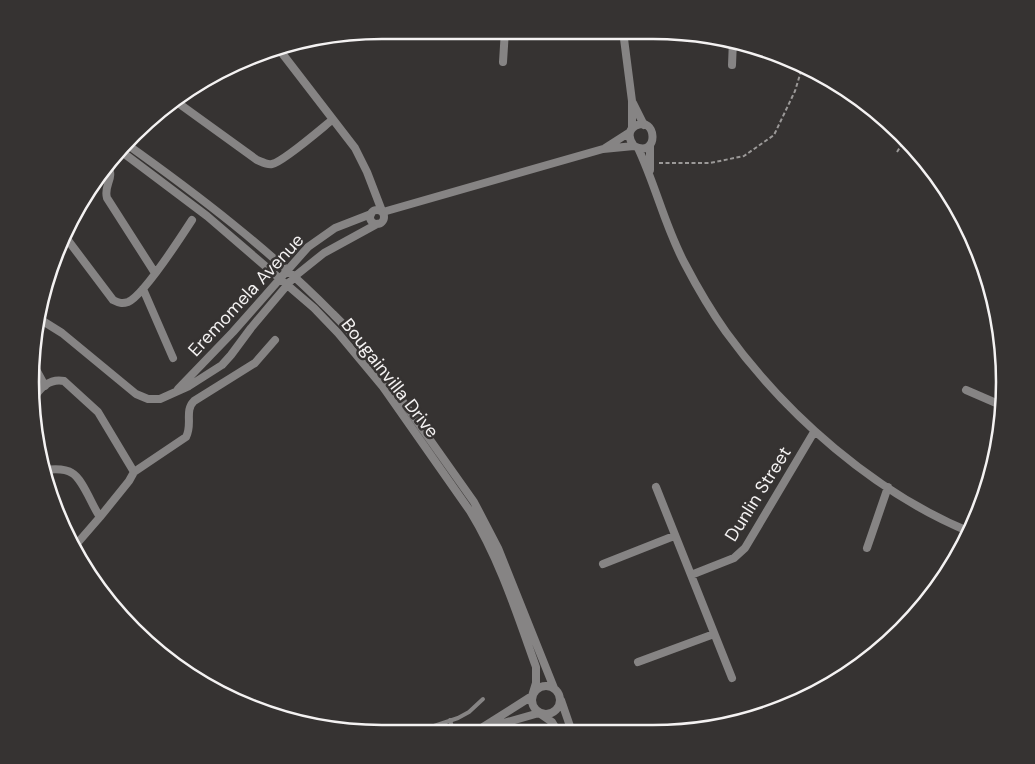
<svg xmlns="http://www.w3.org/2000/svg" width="1035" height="764" font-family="'DM Sans',sans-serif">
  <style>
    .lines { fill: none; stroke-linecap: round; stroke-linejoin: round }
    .path { stroke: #9b9998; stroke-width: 2; stroke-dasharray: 4 2.5; stroke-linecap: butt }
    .lane { stroke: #868484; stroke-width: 4 }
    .street { stroke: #868484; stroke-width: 8 }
    .labels { text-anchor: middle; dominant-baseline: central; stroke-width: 5; stroke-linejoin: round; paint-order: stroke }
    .street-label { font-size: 18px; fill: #f4f2f2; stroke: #363332 }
    .rim { fill: none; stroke: #f4f2f2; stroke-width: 2.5 }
  </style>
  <rect width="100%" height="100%" fill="#363332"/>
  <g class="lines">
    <path class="path" d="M 897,152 L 904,141
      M 659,163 L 710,163 L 744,156 L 774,135 L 795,91 L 802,68"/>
    <path class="lane" d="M 450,720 L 454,733
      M 413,733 L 458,718 L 469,712 L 483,699"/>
    <path class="street" d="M 623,31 L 632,101 L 632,128
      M 278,48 L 355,148 L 367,172 L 382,211
      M 503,62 L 505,30
      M 732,65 L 733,40
      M 174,100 L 257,160 C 262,162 267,165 272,164 C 283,162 322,128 332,120
      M 633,103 L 644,125
      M 125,143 C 198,195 270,250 333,314 C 360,340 382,372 404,403 C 427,436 451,469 474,502 L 498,548 L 554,688
      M 650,145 L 650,170
      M 605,148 L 630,132
      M 638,148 C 656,186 665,227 685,264 C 697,287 711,311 726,332 C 786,415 875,493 970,532
      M 118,149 L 207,216 L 314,308 L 338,333 L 383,387 L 470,511 C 500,560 517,614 536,667 L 536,683 L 532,696 L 480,729
      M 107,166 C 116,177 103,185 107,198 L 155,273
      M370 217a7 7 0 1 1 14 0a7 7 0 1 1-14 0Z
      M 383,212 L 603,149 L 634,146 C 660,159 657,114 635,126 C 627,131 629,140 634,146
      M 64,235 L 113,300 C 119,303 122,304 128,302 C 143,296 181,237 192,220
      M 143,289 L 173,358
      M 38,318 L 62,333 L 136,394 L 148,399 L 160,399 L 189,386 L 222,365 L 231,355 L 251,328 L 294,277 L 324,253 L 377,224
      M 33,364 L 45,386
      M 178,389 L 233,332 L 308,247 L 335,228 L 371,214
      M 966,390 L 1003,406
      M 33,400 C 39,388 50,378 64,381 L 98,412 L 134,472
      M 44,470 C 52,469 65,468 72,473 C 83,479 92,506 100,517 L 74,547
      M 656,487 L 732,678
      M 100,517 L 129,481 L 134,472 L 186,437 C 193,424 184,411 194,401 L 255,363 L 275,340
      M 867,548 L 888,487
      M 603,564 L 674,536
      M 691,575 L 734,558 L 745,548 L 814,432
      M 638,662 L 714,634
      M532 700a14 14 0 1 1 28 0a14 14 0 1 1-28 0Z
      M 561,700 L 572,732
      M 472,732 L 539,713 L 552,722 L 558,732"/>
  </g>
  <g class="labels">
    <g class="street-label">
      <text transform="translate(246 295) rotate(-47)">Eremomela Avenue</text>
      <text transform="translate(390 378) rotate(52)">Bougainvilla Drive</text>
      <text transform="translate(758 494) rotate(-58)">Dunlin Street</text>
    </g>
  </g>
  <path d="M0 0H1035V764H0ZM382 39H653A343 343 0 0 1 996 382V382A343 343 0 0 1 653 725H382A343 343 0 0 1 39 382V382A343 343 0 0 1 382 39Z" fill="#363332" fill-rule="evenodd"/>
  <path class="rim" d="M382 39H653A343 343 0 0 1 996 382V382A343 343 0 0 1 653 725H382A343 343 0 0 1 39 382V382A343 343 0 0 1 382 39Z"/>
</svg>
